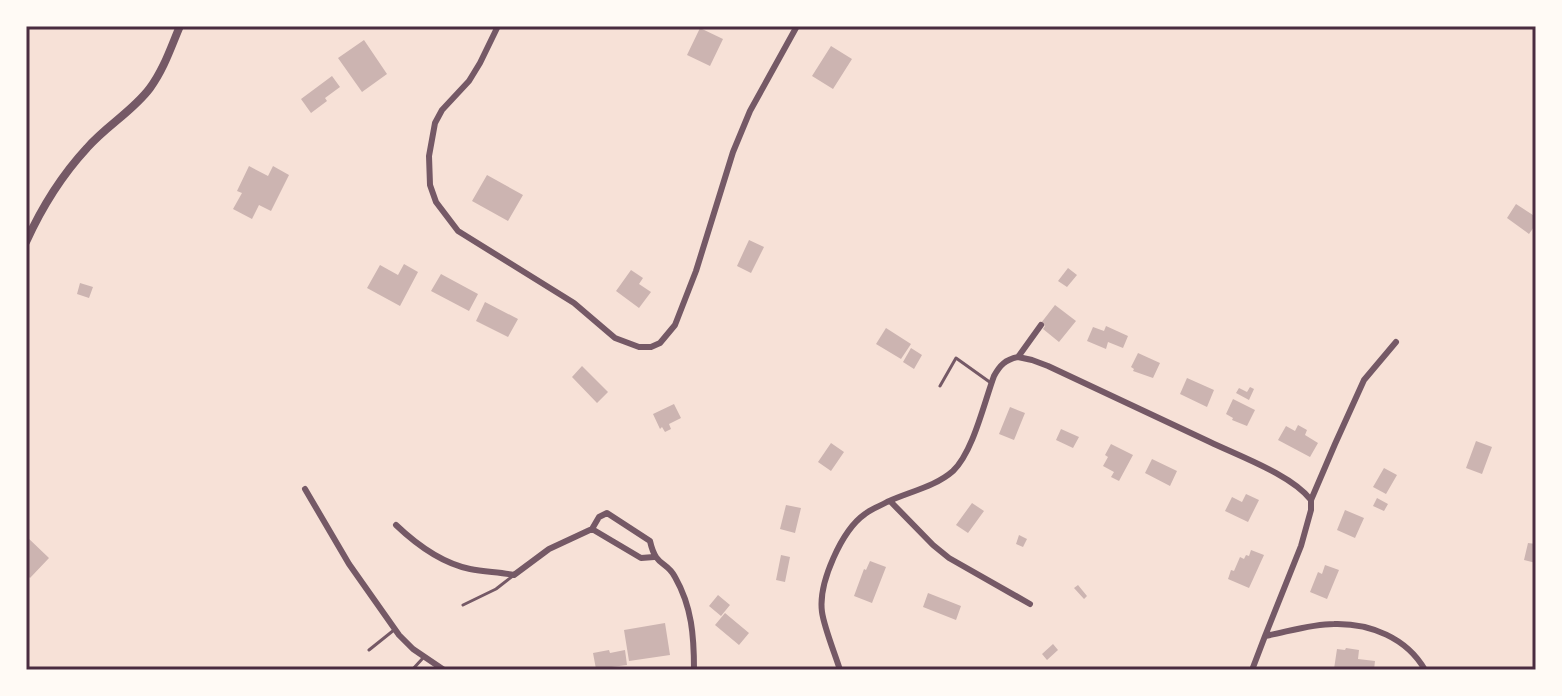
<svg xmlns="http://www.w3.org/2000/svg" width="1562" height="696" font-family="Signika,sans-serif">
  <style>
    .building { fill: #ccb4b1 }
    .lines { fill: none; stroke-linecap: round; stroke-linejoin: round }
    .service { stroke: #755966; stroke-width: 3 }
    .minor { stroke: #755966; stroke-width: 6 }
    .tertiary { stroke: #755966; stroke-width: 8 }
    .neatline { fill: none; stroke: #4a2c40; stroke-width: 3 }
  </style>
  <rect width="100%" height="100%" fill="#f7e1d7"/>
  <path class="building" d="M 700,28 L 723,39 L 710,66 L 687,55 Z
    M 364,40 L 387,74 L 362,92 L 338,58 Z
    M 831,46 L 852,59 L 833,89 L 812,76 Z
    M 332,76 L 340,87 L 325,98 L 327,101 L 311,113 L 301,99 Z
    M 249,166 L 268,176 L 273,166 L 289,175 L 271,211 L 259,205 L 252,219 L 233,209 L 242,193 L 237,191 Z
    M 487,175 L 523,195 L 508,221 L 472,201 Z
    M 1516,204 L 1536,217 L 1536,224 L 1529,234 L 1507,218 Z
    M 749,240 L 764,247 L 751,273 L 737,266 Z
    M 404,264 L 418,272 L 400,306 L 367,288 L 380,265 L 398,275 Z
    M 1068,268 L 1077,275 L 1067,287 L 1058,281 Z
    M 631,270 L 643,278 L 639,284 L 651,292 L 639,308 L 616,291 Z
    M 441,274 L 478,294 L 469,311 L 431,291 Z
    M 80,283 L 93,287 L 89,298 L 77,294 Z
    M 485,302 L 518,319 L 508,337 L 476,321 Z
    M 1055,305 L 1076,321 L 1059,342 L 1043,329 L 1045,326 L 1041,323 Z
    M 1106,326 L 1128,336 L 1123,348 L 1108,342 L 1106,349 L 1087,341 L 1093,327 L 1104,331 Z
    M 886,328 L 911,344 L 901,359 L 876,344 Z
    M 911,348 L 922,355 L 914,369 L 903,362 Z
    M 1138,353 L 1160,363 L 1153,378 L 1133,371 L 1134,369 L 1131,367 Z
    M 582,366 L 608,392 L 597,403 L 572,377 Z
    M 1187,378 L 1214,390 L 1207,407 L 1180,394 Z
    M 1250,387 L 1254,389 L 1249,400 L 1236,393 L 1239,388 L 1247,392 Z
    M 1233,399 L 1255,410 L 1247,426 L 1232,420 L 1233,418 L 1226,414 Z
    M 674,404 L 681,418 L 669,424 L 671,429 L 665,432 L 662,427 L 660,429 L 653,414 Z
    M 1010,407 L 1025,413 L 1014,440 L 999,434 Z
    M 1298,425 L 1307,430 L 1305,435 L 1318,443 L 1310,457 L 1278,440 L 1286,426 L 1295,431 Z
    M 1061,429 L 1079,437 L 1073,448 L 1056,440 Z
    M 1476,441 L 1492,447 L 1482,474 L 1466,468 Z
    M 831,443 L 844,452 L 831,471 L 818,462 Z
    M 1111,444 L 1133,455 L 1119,481 L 1111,477 L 1114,472 L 1103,466 L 1108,457 L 1105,455 Z
    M 1152,459 L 1177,471 L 1170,486 L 1145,473 Z
    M 1384,468 L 1397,475 L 1386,494 L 1373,487 Z
    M 1246,494 L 1259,500 L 1248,522 L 1225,511 L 1232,497 L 1242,502 Z
    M 1377,498 L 1388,504 L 1384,511 L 1373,506 Z
    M 972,503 L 984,511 L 968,533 L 956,525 Z
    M 786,505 L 801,508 L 795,533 L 780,529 Z
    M 1345,510 L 1364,518 L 1355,538 L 1337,530 Z
    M 1019,535 L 1027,539 L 1023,547 L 1016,544 Z
    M 26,536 L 49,558 L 30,578 L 26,574 Z
    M 1528,543 L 1536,544 L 1536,563 L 1524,560 Z
    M 1251,550 L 1264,555 L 1249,588 L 1228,579 L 1231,570 L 1234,571 L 1240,557 L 1244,559 L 1246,555 L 1249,556 Z
    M 781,555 L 790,557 L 785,582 L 776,580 Z
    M 870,561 L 886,567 L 872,603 L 854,596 L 864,569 L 866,570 Z
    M 1325,565 L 1339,570 L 1327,599 L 1310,592 L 1318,572 L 1322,574 Z
    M 1078,585 L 1087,596 L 1084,599 L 1074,588 Z
    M 928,593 L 961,606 L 956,620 L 923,607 Z
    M 718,595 L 730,605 L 721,616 L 709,606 Z
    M 725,613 L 749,633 L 739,645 L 715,625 Z
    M 665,623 L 670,655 L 629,661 L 624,630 Z
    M 1053,644 L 1058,650 L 1047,660 L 1042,654 Z
    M 1346,648 L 1359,650 L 1358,659 L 1375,661 L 1374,670 L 1334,669 L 1337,649 L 1345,650 Z
    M 609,650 L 610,653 L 625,650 L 627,665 L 596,669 L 593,653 Z"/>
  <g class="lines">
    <path class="service" d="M 940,386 L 956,358 L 991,383
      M 463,605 L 496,589 L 514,575
      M 369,650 L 394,630
      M 412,670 L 423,658"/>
    <path class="minor" d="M 498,26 L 480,63 L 469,81 L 442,110 L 435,123 L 429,156 L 430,185 L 436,202 L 458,231 L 574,303 L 615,338 L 639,347 L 651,347 L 660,343 L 675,325 L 696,271 L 733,152 L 750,111 L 797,26
      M 1018,357 L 1032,360 L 1048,366 C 1102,391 1156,417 1210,442 C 1239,456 1292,475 1311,500
      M 305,489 L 349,564 L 399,635 L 413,649 L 444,670
      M 890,501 L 933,545 L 949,558 L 1030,604
      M 396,525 C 417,545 441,563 470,569 C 485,572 500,572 514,575 L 549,549 L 592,529 L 599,517 L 607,513 L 650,541 C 656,568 666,560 675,577 C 692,607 694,636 694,670
      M 592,529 L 641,558 L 654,557
      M 1265,636 L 1301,546 L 1311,510 L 1311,500 L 1335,444 L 1364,380 L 1396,342
      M 840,670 C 835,654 824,627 822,612 C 818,583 842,530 865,514 C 871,509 880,506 887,502 C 908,492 935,487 953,471 C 973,452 984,403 994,376 C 1000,365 1005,360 1018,357 L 1041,325
      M 1252,670 L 1265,636 C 1287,632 1311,624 1334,624 C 1370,623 1407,638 1425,670"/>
    <path class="tertiary" d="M 26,242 C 41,209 62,175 87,148 C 106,126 133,111 150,88 C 164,69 171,47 180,26"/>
  </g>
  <rect width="1562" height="696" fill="none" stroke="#fffaf5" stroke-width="56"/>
  <rect x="28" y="28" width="1506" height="640" class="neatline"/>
</svg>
